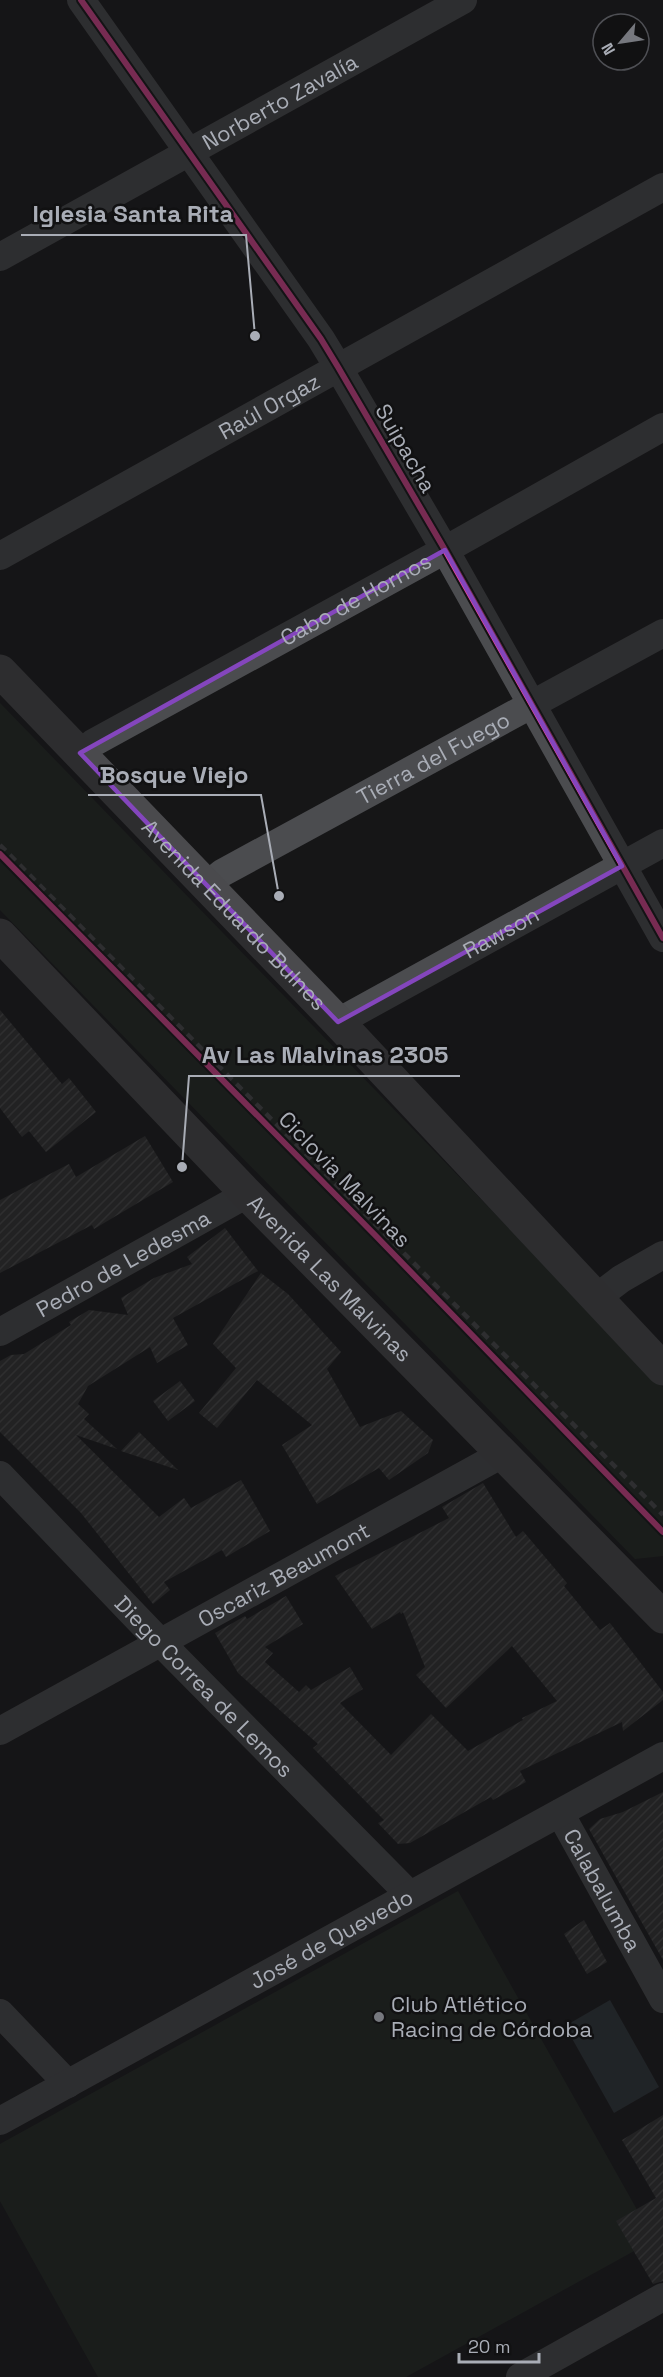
<svg xmlns="http://www.w3.org/2000/svg" width="663" height="2377" font-family="'Space Grotesk',sans-serif">
  <style>
    .park { fill: #202721 }
    .water { fill: #2e353b }
    .building { fill: url(#building-hatch) }
    .lines { fill: none; stroke-linecap: round; stroke-linejoin: round }
    .minor { stroke: #4b4c4f; stroke-width: 28 }
    .secondary { stroke: #4a4a4d; stroke-width: 33 }
    .rail { stroke: #4c4d4f; stroke-width: 4.5; stroke-dasharray: 8 6; stroke-linecap: butt }
    .cycleway-casing { stroke: #111112; stroke-width: 10 }
    .cycleway { stroke: #ed469a; stroke-width: 6 }
    .marked { fill: none; stroke: #8446bd; stroke-width: 4.5; stroke-linejoin: round }
    .poi-dot { fill: #76787e; stroke: #111112; stroke-width: 2 }
    .labels { text-anchor: middle; dominant-baseline: central; stroke-width: 5; stroke-linejoin: round; paint-order: stroke }
    .street-label { font-size: 22px; fill: #a9adb6; stroke: #111112 }
    .poi-label { font-size: 22px; fill: #a9adb6; stroke: #111112; text-anchor: start }
    .leader { fill: none; stroke: #a9adb6; stroke-width: 2 }
    .callout-dot { fill: #a9adb6; stroke: #111112; stroke-width: 2 }
    .callout-label { font-size: 24px; text-anchor: middle; font-weight: bold; fill: #a9adb6; stroke: #111112; stroke-width: 5; stroke-linejoin: round; paint-order: stroke }
  </style>
  <defs>
    <pattern id="building-hatch" width="6" height="6" patternUnits="userSpaceOnUse" patternTransform="scale(1.5)"><rect width="6" height="6" fill="#313132"/><path d="M-1 1l2-2M0 6l6-6M5 7l2-2" fill="none" stroke="#4c4c4d"/></pattern>
  </defs>
  <rect width="100%" height="100%" fill="#161617"/>
  <path class="park" d="M 0,703 L 663,1387 L 663,1556 L 635,1559 L 0,910 Z
    M 458,1891 L 654,2240 L 406,2377 L 98,2377 L 0,2201 L 0,2144 Z"/>
  <path class="water" d="M 610,2000 L 659,2087 L 614,2113 L 565,2026 Z"/>
  <path class="building" d="M 0,1010 L 62,1084 L 69,1078 L 96,1112 L 46,1152 L 29,1131 L 22,1137 L 0,1108 Z
    M 145,1136 L 173,1182 L 94,1229 L 92,1225 L 0,1273 L 0,1200 L 69,1164 L 76,1177 Z
    M 225,1228 L 258,1271 L 173,1318 L 188,1345 L 157,1363 L 150,1347 L 88,1386 L 78,1404 L 89,1414 L 84,1419 L 117,1449 L 76,1435 L 159,1517 L 184,1498 L 191,1508 L 241,1480 L 270,1531 L 226,1557 L 222,1550 L 164,1582 L 170,1590 L 153,1604 L 81,1513 L 0,1432 L 0,1361 L 11,1355 L 24,1354 L 71,1325 L 69,1322 L 89,1310 L 128,1315 L 121,1298 L 154,1278 L 192,1264 L 187,1257 Z
    M 261,1273 L 288,1294 L 341,1352 L 327,1369 L 360,1427 L 401,1411 L 433,1440 L 428,1453 L 389,1480 L 379,1468 L 317,1504 L 282,1445 L 312,1425 L 257,1380 L 217,1428 L 199,1413 L 236,1368 L 213,1344 Z
    M 180,1381 L 195,1401 L 168,1421 L 153,1401 Z
    M 139,1432 L 178,1470 L 121,1451 Z
    M 483,1483 L 516,1537 L 523,1531 L 567,1583 L 564,1586 L 600,1630 L 610,1623 L 663,1692 L 663,1700 L 623,1731 L 622,1722 L 520,1771 L 526,1782 L 493,1800 L 491,1797 L 410,1843 L 398,1844 L 378,1823 L 384,1820 L 313,1748 L 318,1744 L 238,1673 L 215,1633 L 245,1616 L 247,1619 L 286,1596 L 303,1624 L 265,1647 L 273,1653 L 265,1662 L 299,1692 L 306,1685 L 311,1690 L 350,1667 L 363,1689 L 340,1703 L 391,1755 L 431,1714 L 468,1751 L 523,1720 L 522,1718 L 557,1701 L 512,1646 L 446,1708 L 416,1675 L 425,1667 L 403,1612 L 401,1614 L 400,1612 L 372,1629 L 335,1576 L 449,1518 L 442,1507 Z
    M 663,1792 L 663,1960 L 589,1829 L 600,1819 L 623,1812 Z
    M 584,1920 L 607,1962 L 587,1974 L 564,1934 Z
    M 663,2115 L 663,2281 L 653,2284 L 616,2221 L 656,2198 L 622,2140 Z"/>
  <g class="lines">
    <g class="minor">
      <path d="M 81,0 L 321,339 L 338,367 L 445,550 L 663,938"/>
      <path id="s1" d="M 0,257 L 463,0"/>
      <path id="s2" d="M 0,556 L 663,187"/>
      <path id="s3" d="M 80,753 L 93,743 L 445,550 L 663,427"/>
      <path id="s4" d="M 206,886 L 222,873 L 663,633"/>
      <path id="s5" d="M 338,1022 L 663,843"/>
      <path d="M 596,1298 L 621,1279 L 663,1255"/>
      <path id="s6" d="M 0,1332 L 247,1194"/>
      <path id="s7" d="M 0,1475 L 160,1642 L 410,1895"/>
      <path id="s8" d="M 0,1731 L 504,1453"/>
      <path id="s9" d="M 560,1813 L 663,1999"/>
      <path d="M 0,2013 L 68,2084"/>
      <path id="s10" d="M 0,2121 L 663,1756"/>
      <path d="M 520,2377 L 663,2297"/>
    </g>
    <g class="secondary">
      <path id="s11" d="M 0,671 L 338,1022 L 663,1369"/>
      <path id="s12" d="M 0,935 L 247,1194 L 663,1617"/>
    </g>
    <path class="rail" d="M 0,845 L 663,1515"/>
    <g class="cycleway-casing">
      <path id="cycleway" d="M 81,0 L 321,339 L 338,367 L 445,550 L 663,938
        M 0,854 L 374,1234 L 663,1532"/>
    </g>
    <use href="#cycleway" class="cycleway"/>
  </g>
  <path d="M0 0H663V2377H0ZM 445,550 L 622,866 L 338,1022 L 80,753 Z" fill="#161617" fill-opacity=".55" fill-rule="evenodd"/>
  <path class="marked" d="M 445,550 L 622,866 L 338,1022 L 80,753 Z"/>
  <circle class="poi-dot" cx="379" cy="2017" r="6"/>
  <g class="labels">
    <g class="street-label">
      <text stroke="none"><textPath href="#s1" startOffset="320">Norberto Zavalía</textPath></text>
      <text stroke="none"><textPath href="#s2" startOffset="308">Raúl Orgaz</textPath></text>
      <text transform="translate(406 448) rotate(60)">Suipacha</text>
      <text stroke="none"><textPath href="#s3" startOffset="316">Cabo de Hornos</textPath></text>
      <text stroke="none"><textPath href="#s4" startOffset="261">Tierra del Fuego</textPath></text>
      <text stroke="none"><textPath href="#s11" startOffset="338">Avenida Eduardo Bulnes</textPath></text>
      <text stroke="none"><textPath href="#s5" startOffset="186">Rawson</textPath></text>
      <text transform="translate(345 1179) rotate(46)">Ciclovia Malvinas</text>
      <text stroke="none"><textPath href="#s6" startOffset="141">Pedro de Ledesma</textPath></text>
      <text stroke="none"><textPath href="#s12" startOffset="476">Avenida Las Malvinas</textPath></text>
      <text stroke="none"><textPath href="#s8" startOffset="324">Oscariz Beaumont</textPath></text>
      <text stroke="none"><textPath href="#s7" startOffset="294">Diego Correa de Lemos</textPath></text>
      <text stroke="none"><textPath href="#s9" startOffset="88">Calabalumba</textPath></text>
      <text stroke="none"><textPath href="#s10" startOffset="378">José de Quevedo</textPath></text>
    </g>
    <g class="poi-label">
      <text x="391" y="2004">Club Atlético<tspan x="391" dy="25">Racing de Córdoba</tspan></text>
    </g>
  </g>
  <path class="leader" d="M255 336L246 235H21M279 896L261 795H88M182 1167L189 1076H460"/>
  <g class="callout-dot">
    <circle cx="255" cy="336" r="6"/>
    <circle cx="279" cy="896" r="6"/>
    <circle cx="182" cy="1167" r="6"/>
  </g>
  <g class="callout-label">
    <text x="133" y="222">Iglesia Santa Rita</text>
    <text x="174" y="783">Bosque Viejo</text>
    <text x="325" y="1063">Av Las Malvinas 2305</text>
  </g>
  <g transform="translate(621 42) rotate(241)"><circle r="28" fill="#111112" stroke="#4e4f54" stroke-width="1.5"/>
  <path d="M0-4.5L10 22L0 15L-10 22Z" fill="#76787e"/>
  <text y="-9" font-size="16" font-weight="bold" text-anchor="middle" fill="#a9adb6">N</text>
  </g>
  <path d="M459 2353v9h80v-9" fill="none" stroke="#a9adb6" stroke-width="3"/>
  <text x="468" y="2353" font-size="18" fill="#a9adb6" stroke="#111112" stroke-width="4.5" paint-order="stroke">20 m</text>
</svg>
